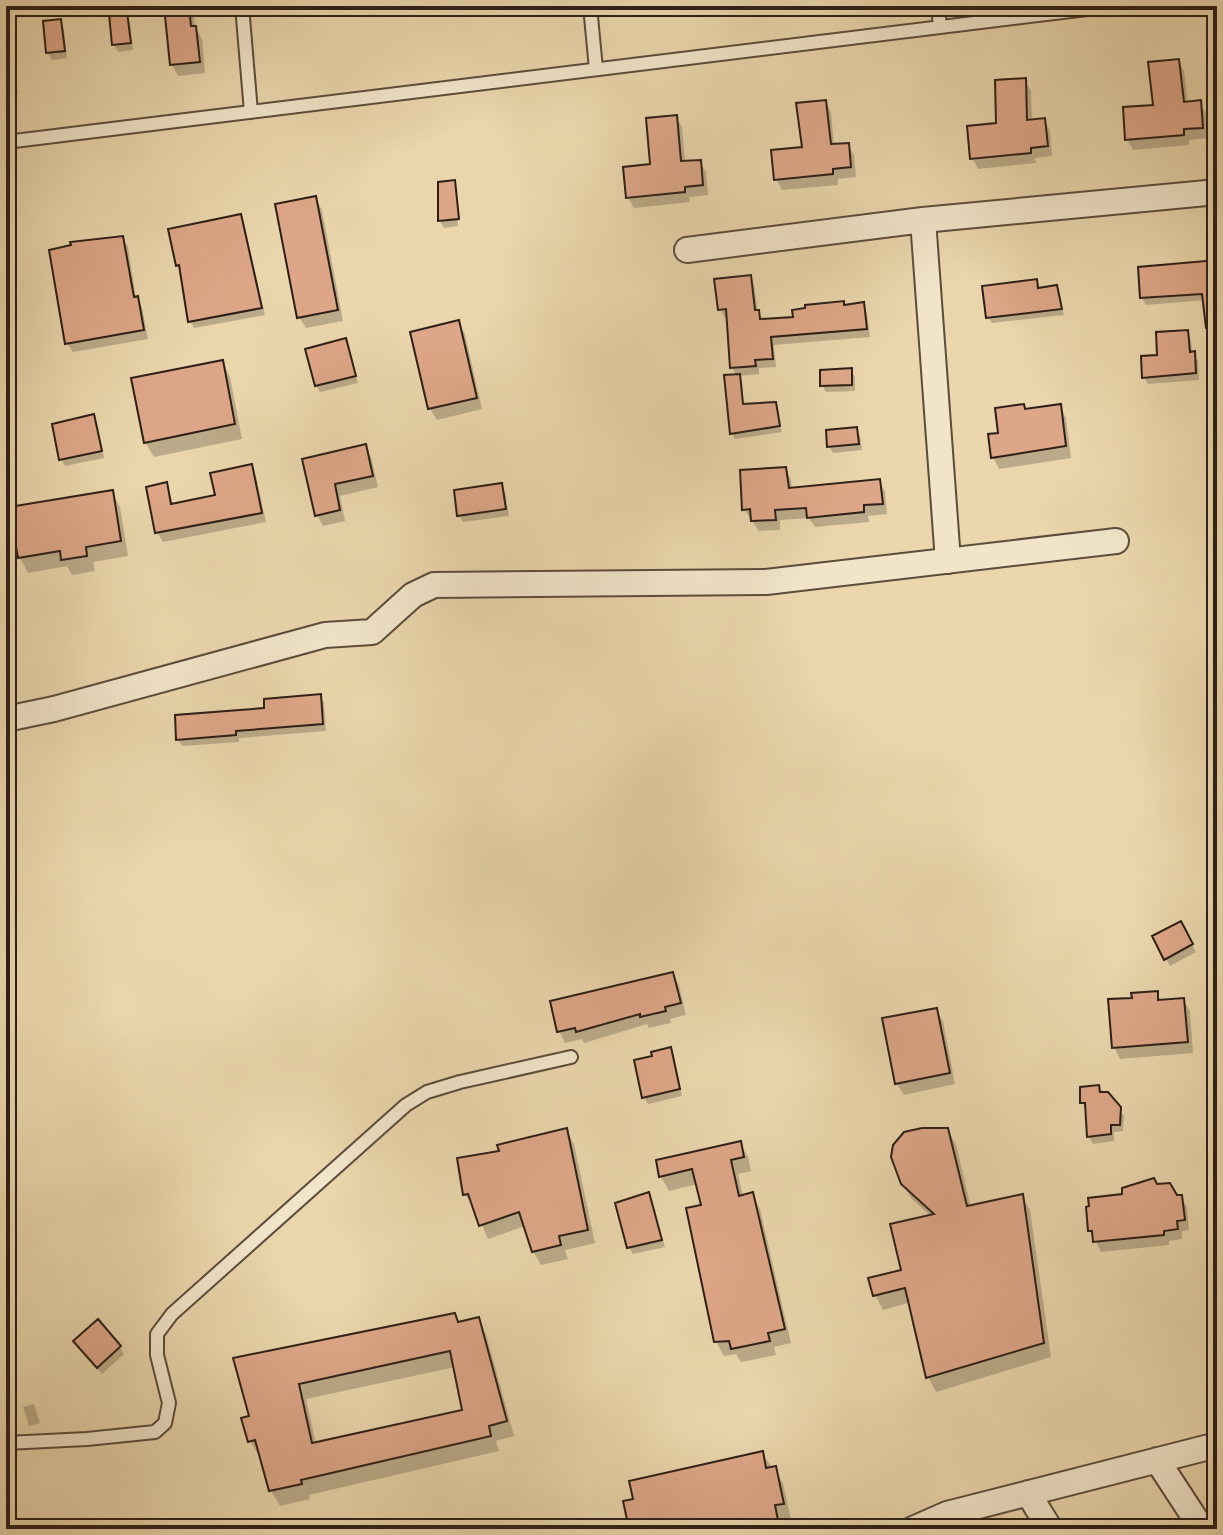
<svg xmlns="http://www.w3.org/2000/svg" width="1223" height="1535" font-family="'IM FELL Double Pica',serif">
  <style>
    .shadow { fill: #0003; fill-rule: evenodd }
    .building { fill: #dda688; stroke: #2d1f16; stroke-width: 2; fill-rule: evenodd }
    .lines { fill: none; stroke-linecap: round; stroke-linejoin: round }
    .service-casing { stroke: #5c4c3c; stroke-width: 16 }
    .minor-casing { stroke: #5c4c3c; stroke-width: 28 }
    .service { stroke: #f1e4c9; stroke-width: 12 }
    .minor { stroke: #f1e4c9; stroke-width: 24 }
  </style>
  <rect width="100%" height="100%" fill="#ead5ac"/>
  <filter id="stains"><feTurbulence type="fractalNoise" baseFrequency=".0025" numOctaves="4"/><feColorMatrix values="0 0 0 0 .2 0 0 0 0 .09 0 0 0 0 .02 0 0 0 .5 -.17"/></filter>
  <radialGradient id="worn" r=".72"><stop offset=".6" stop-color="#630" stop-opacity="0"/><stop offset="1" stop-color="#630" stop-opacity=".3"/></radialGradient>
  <path class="shadow" d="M 166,6 L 193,6 L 195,27 L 202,39 L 205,73 L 178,76 L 172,65 Z
    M 659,6 L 693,6 L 694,10 L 663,13 Z
    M 6,9 L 11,19 L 14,37 L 11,38 L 18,94 L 6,95 Z
    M 126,14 L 130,22 L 133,50 L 118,52 L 114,45 Z
    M 60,22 L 64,29 L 67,58 L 52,60 L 48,53 Z
    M 1178,61 L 1184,71 L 1188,104 L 1200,103 L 1206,113 L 1208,138 L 1189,140 L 1189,145 L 1133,150 L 1127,139 L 1155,106 Z
    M 1025,80 L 1031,91 L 1032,122 L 1044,120 L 1050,131 L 1052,156 L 1035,158 L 1036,163 L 978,169 L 972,158 L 998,125 Z
    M 825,102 L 831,112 L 834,146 L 848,145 L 854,155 L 856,177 L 838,179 L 838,185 L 782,190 L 776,179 L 804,149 Z
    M 676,117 L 682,127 L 685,163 L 700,162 L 706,172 L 708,195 L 689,197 L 690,202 L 634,208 L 628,197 L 652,166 Z
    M 454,182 L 457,187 L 454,187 L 458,226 L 444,228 L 440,221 Z
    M 315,198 L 322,210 L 343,321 L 306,328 L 299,317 Z
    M 240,216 L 244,223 L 265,315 L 194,328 L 190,321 L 181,271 L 178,265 Z
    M 122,238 L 128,247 L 136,298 L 142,307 L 148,339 L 73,352 L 67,343 Z
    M 1217,262 L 1217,310 L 1205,300 L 1146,305 L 1142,298 Z
    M 750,277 L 754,285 L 758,312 L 763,321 L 795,319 L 863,305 L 867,313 L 870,337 L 774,345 L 776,367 L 759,368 L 759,374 L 739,376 L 742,381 L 744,406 L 775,404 L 782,432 L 735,439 L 732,433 L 737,376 L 732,368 L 729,317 L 725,318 L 720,309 Z
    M 1036,281 L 1040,290 L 1056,287 L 1064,315 L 992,323 L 988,317 Z
    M 458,323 L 465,334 L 482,409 L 437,420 L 430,409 L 413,333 Z
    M 1187,332 L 1191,339 L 1192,354 L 1198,360 L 1199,380 L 1148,384 L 1144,377 L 1159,356 Z
    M 345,340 L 358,383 L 320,392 L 316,385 Z
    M 222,362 L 230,377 L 242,439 L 154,457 L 145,442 Z
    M 851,370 L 855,377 L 855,391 L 826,392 L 822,385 Z
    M 1060,406 L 1066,418 L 1071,458 L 999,469 L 993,457 L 1000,435 L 1026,411 Z
    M 93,417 L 97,424 L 104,458 L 65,466 L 61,459 Z
    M 856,429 L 860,436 L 862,450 L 833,453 L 829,446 Z
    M 364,446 L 371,457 L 378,487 L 340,496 L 345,521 L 323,526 L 317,515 L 304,460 Z
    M 251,466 L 256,476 L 266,522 L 163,542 L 157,532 L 166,485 L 174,506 L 218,497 Z
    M 785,469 L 791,480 L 792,490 L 879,481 L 885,491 L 887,514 L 868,516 L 869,522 L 815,527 L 809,518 L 780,520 L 780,530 L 759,531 L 744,509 Z
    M 501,485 L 505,492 L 509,516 L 463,522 L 459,515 Z
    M 111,492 L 120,507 L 128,556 L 93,562 L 95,571 L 72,575 L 67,566 L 28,573 L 20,558 L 12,509 Z
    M 320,696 L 324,703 L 326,731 L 239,738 L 239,742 L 182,746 L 178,739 L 267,710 Z
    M 1180,924 L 1196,952 L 1170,966 L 1154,937 Z
    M 672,974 L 679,985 L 686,1015 L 670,1019 L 671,1023 L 649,1028 L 647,1024 L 584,1043 L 582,1039 L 565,1043 L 559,1031 Z
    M 1157,993 L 1161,1001 L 1183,1000 L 1190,1011 L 1193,1053 L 1120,1059 L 1114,1047 L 1134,999 Z
    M 936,1010 L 943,1021 L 955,1084 L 904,1095 L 897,1084 Z
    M 670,1050 L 674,1057 L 682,1096 L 648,1104 L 644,1097 L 654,1058 Z
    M 1098,1088 L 1124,1116 L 1123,1131 L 1114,1132 L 1114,1141 L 1093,1144 L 1089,1137 L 1088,1110 L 1082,1103 Z
    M 566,1130 L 574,1144 L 595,1243 L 565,1250 L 568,1259 L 541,1265 L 533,1251 L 525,1226 L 488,1239 L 475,1208 L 465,1194 L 502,1153 Z
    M 947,1130 L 956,1144 L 971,1208 L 1022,1196 L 1030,1210 L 1051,1357 L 936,1392 L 928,1377 L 911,1302 L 883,1310 L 875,1295 L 903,1272 L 931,1216 L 912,1199 L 903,1184 Z
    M 740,1143 L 748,1157 L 751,1171 L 738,1174 L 743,1197 L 752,1194 L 760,1209 L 791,1343 L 774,1347 L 776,1355 L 741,1362 L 736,1354 L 724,1356 L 716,1342 L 703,1206 L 698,1184 L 669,1191 L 661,1177 Z
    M 1156,1186 L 1176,1197 L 1181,1197 L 1187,1207 L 1189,1230 L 1182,1231 L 1182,1239 L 1169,1241 L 1169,1245 L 1101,1252 L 1090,1230 L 1125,1196 Z
    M 648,1195 L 665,1247 L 633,1254 L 629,1247 Z
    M 478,1319 L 486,1334 L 514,1436 L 496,1441 L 499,1451 L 309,1495 L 310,1499 L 280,1506 L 271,1491 L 262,1455 L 259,1456 L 250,1441 L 251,1417 L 236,1359 ZM 455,1367 L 465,1412 L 316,1444 L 306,1399 Z
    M 120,1347 L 124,1354 L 102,1374 L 80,1348 Z
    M 34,1404 L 40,1423 L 29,1426 L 23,1407 Z
    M 762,1453 L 783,1483 L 791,1519 L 782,1521 L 784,1529 L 631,1529 Z"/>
  <path class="building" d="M 164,6 L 189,6 L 191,26 L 196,26 L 200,62 L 170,65 Z
    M 127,12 L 131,43 L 112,45 L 109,14 Z
    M 61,19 L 65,51 L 46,53 L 43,21 Z
    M 1179,59 L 1184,102 L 1201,100 L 1203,128 L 1184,129 L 1184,135 L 1125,140 L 1123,107 L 1153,105 L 1148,62 Z
    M 1026,78 L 1027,120 L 1045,118 L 1048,146 L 1031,148 L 1031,153 L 970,159 L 967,126 L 996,123 L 995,80 Z
    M 826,100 L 831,144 L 849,143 L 851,167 L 833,169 L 833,174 L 774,180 L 771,150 L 802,147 L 796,103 Z
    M 677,115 L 681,161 L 701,160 L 703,185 L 685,187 L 685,192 L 626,198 L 623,167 L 650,164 L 646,118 Z
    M 455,180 L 459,219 L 438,221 L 438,182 Z
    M 316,196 L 338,310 L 297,318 L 275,204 Z
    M 241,214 L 262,308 L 188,322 L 179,265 L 176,266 L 168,229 Z
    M 123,236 L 134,297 L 138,296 L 144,330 L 65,344 L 49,250 L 71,245 L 70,242 Z
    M 1217,260 L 1217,327 L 1206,328 L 1202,294 L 1140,298 L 1138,267 Z
    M 751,275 L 755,310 L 759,310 L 760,319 L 793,317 L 792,310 L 805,308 L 805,305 L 844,301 L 844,305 L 864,302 L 867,329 L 771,337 L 773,359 L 755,360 L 756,366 L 730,368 L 726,309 L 718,310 L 714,279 Z
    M 1037,279 L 1038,288 L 1057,285 L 1062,309 L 986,318 L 982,286 Z
    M 459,320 L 477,398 L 428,409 L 410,332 Z
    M 1188,330 L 1190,352 L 1195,351 L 1196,373 L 1142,378 L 1141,356 L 1157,355 L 1156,332 Z
    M 346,338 L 356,376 L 315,386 L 305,349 Z
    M 223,360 L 235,424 L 144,443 L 131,378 Z
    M 852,368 L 852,385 L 820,386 L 820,370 Z
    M 740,374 L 743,404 L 776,402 L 780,426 L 730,434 L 724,375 Z
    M 1024,404 L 1025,409 L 1061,404 L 1066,446 L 991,458 L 988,434 L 998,433 L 995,408 Z
    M 94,414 L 102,451 L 59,460 L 52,424 Z
    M 857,427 L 859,444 L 827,447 L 826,430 Z
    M 366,444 L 373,476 L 335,484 L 340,510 L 315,516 L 302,459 Z
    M 252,464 L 262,513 L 155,533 L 146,487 L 167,482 L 171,504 L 215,495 L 210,473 Z
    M 786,467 L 789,488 L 880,479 L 883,504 L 864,505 L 864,512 L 807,518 L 806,508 L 775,510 L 776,520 L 751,521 L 750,509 L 742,510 L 740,470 Z
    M 502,483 L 506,509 L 457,516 L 454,490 Z
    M 113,490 L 121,541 L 86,547 L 87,556 L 61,560 L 60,551 L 18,558 L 9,507 Z
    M 321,694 L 323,724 L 236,731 L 236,735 L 176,740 L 175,715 L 264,708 L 264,699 Z
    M 1181,921 L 1193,944 L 1164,960 L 1152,936 Z
    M 673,972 L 681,1003 L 665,1007 L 666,1011 L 640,1017 L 640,1014 L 576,1032 L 575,1028 L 557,1032 L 550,1001 Z
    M 1158,991 L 1158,1000 L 1184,998 L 1188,1042 L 1112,1048 L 1108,999 L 1132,998 L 1131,993 Z
    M 937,1008 L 950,1073 L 895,1084 L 882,1018 Z
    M 671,1047 L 680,1089 L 642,1098 L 634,1060 L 652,1056 L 651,1052 Z
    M 1099,1085 L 1100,1092 L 1108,1092 L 1121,1107 L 1120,1125 L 1111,1125 L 1111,1134 L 1087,1137 L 1085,1103 L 1080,1103 L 1080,1087 Z
    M 567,1128 L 588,1230 L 559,1236 L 561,1245 L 532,1252 L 519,1212 L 479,1226 L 468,1194 L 463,1195 L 457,1158 L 499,1151 L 497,1145 Z
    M 922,1128 L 948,1128 L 967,1206 L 1023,1194 L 1044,1343 L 926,1378 L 905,1288 L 873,1296 L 868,1278 L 901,1270 L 890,1224 L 934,1214 L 901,1184 L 891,1157 L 893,1145 L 904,1132 Z
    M 741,1141 L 744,1157 L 731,1160 L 739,1196 L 753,1192 L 785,1329 L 768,1333 L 770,1341 L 731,1349 L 729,1341 L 714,1342 L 686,1208 L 701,1205 L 692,1169 L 659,1177 L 656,1160 Z
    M 1154,1178 L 1157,1184 L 1170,1183 L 1177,1195 L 1182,1195 L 1185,1220 L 1177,1221 L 1178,1229 L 1164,1231 L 1164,1235 L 1093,1242 L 1092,1231 L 1088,1231 L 1086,1207 L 1089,1206 L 1088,1198 L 1122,1194 L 1122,1188 Z
    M 649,1192 L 662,1240 L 627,1248 L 615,1203 Z
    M 455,1313 L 458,1322 L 479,1317 L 507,1421 L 489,1426 L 491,1436 L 301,1480 L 302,1484 L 269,1491 L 255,1440 L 248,1442 L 241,1418 L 249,1416 L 233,1358 ZM 450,1351 L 462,1410 L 312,1443 L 299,1384 Z
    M 98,1319 L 121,1346 L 97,1368 L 73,1341 Z
    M 763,1451 L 766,1468 L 776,1466 L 784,1504 L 775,1505 L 778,1520 L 739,1529 L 629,1529 L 623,1501 L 633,1499 L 629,1481 Z"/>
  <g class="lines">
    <g class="service-casing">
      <path id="service" d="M 242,6 L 251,112
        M 590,6 L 596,69
        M 938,6 L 940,27
        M 6,142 L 1112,6
        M 6,1443 L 87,1439 L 155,1432 L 165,1423 L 169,1403 L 157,1355 L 157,1334 L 172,1314 L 406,1105 L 427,1092 L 460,1082 L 571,1057"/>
    </g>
    <g class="minor-casing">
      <path id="minor" d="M 923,220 L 948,561
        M 687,250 L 923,220 L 1217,192
        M 6,719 L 54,709 L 325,635 L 372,632 L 413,595 L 434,585 L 766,582 L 1116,541
        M 1157,1460 L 1202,1529
        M 1028,1493 L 1050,1529
        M 913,1529 L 947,1514 L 1217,1445"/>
    </g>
    <use href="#service" class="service"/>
    <use href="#minor" class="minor"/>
  </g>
  <rect width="1223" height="1535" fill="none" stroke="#ead5ac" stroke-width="32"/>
  <rect x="8" y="8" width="1207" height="1519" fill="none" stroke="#2d1f16" stroke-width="4"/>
  <rect x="16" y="16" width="1191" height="1503" fill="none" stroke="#2d1f16" stroke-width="2"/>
  <rect width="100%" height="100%" filter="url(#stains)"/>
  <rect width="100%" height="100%" fill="url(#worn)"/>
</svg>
